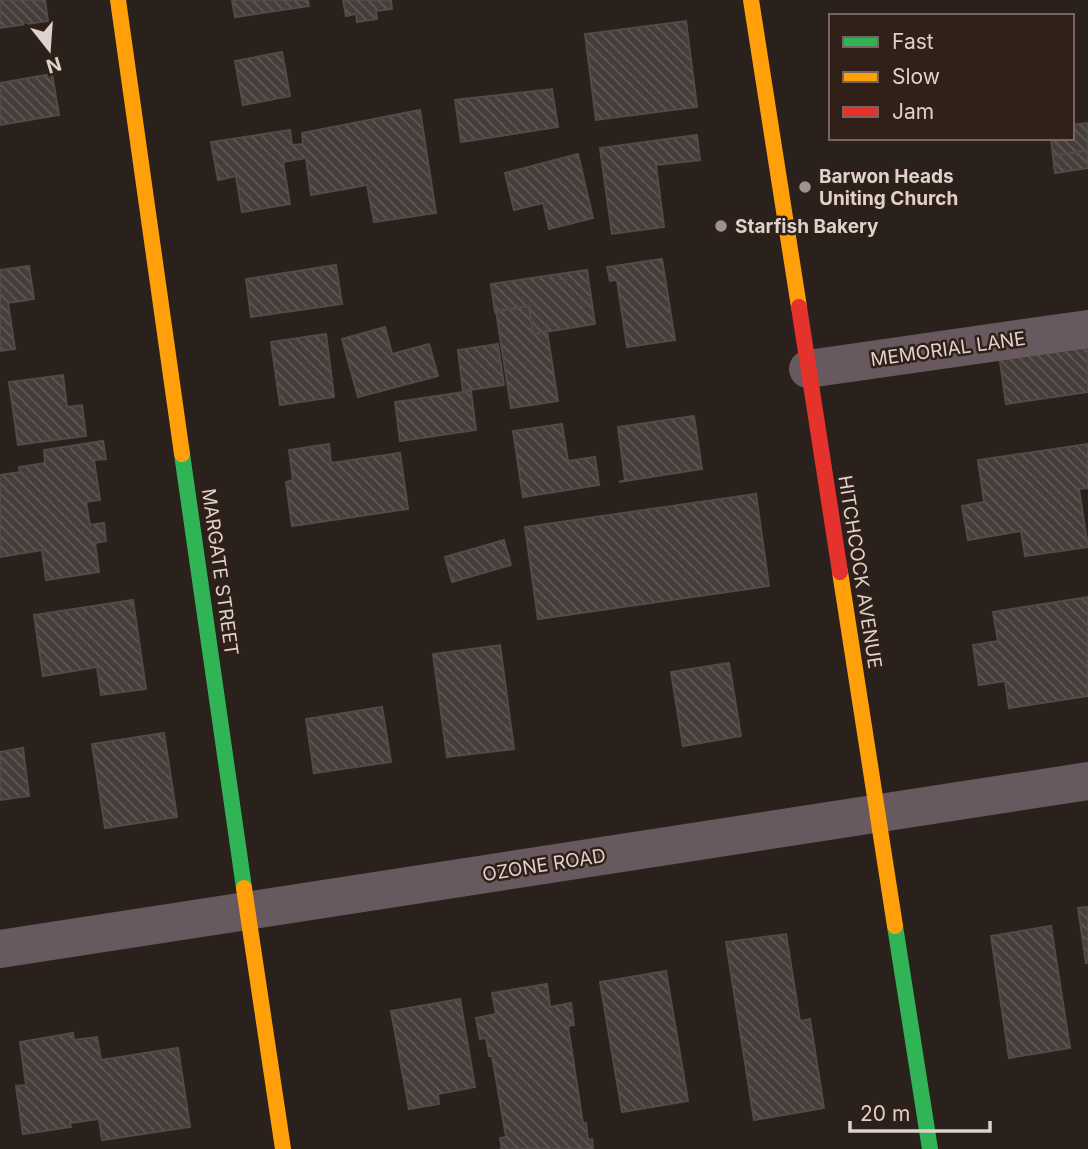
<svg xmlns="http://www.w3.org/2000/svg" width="1088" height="1149" font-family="Inter,sans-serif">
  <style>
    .building { fill: url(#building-back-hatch); stroke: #524a48; stroke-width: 2 }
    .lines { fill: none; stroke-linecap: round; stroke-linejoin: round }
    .street { stroke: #67595e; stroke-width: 38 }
    .fast { stroke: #30b455; stroke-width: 16 }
    .slow { stroke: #ff9f0a; stroke-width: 16 }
    .jam { stroke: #e5322d; stroke-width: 16 }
    .poi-dot { fill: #9e948f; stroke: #302017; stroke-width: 2.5 }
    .labels { text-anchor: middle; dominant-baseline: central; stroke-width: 5; stroke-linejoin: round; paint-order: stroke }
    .poi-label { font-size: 19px; font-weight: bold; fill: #ddd2cc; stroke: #302017; text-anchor: start }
    .street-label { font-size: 19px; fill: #ddd2cc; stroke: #302017 }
  </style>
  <defs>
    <pattern id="building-back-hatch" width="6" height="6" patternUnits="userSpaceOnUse" patternTransform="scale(1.75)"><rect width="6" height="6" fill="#453d3a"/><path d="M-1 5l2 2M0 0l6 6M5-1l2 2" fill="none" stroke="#5f5855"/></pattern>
  </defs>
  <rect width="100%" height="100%" fill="#2a211d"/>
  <path class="building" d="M 0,0 L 45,0 L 48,21 L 0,28 Z
    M 232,0 L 308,0 L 309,6 L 235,17 Z
    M 343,0 L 391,0 L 392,9 L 376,11 L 377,19 L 357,22 L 356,14 L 346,16 Z
    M 686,21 L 697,107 L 596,120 L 585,34 Z
    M 282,52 L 290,96 L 243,105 L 235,61 Z
    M 52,74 L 59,115 L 0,125 L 0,83 Z
    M 552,89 L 558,127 L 461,142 L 455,100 Z
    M 420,110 L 436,213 L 374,222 L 367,185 L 311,195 L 306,158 L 283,162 L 290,204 L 242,212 L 236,176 L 218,180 L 211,142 L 290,130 L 292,145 L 303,144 L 302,133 Z
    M 1088,123 L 1088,150 L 1053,156 L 1051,138 L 1072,138 L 1072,125 Z
    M 697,135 L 700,160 L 656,165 L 664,227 L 612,234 L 600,148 Z
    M 1088,150 L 1088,168 L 1055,173 L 1053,156 Z
    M 578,154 L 593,218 L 549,229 L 543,203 L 514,210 L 505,173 Z
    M 662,259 L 675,340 L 627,347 L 617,280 L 610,281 L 607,267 Z
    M 336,265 L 342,304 L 251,317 L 246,279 Z
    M 29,266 L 34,299 L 8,303 L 15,349 L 0,351 L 0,270 Z
    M 587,270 L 595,324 L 533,334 L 529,306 L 495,312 L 491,284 Z
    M 529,306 L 533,334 L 547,331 L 558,401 L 511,408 L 496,311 Z
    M 385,327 L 392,354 L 429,344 L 438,376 L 358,397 L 342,339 Z
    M 1088,333 L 1088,392 L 1006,404 L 998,347 Z
    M 326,334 L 334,397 L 280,405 L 271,342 Z
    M 498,344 L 504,385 L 463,391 L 458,350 Z
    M 63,375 L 67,407 L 82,405 L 86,436 L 18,445 L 9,382 Z
    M 471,391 L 476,430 L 400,441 L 395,402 Z
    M 694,416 L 702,469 L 619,482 L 625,480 L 618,427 Z
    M 562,424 L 568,461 L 595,457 L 599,485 L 523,497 L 513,431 Z
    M 103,441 L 106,459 L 94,460 L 100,500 L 86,502 L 90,525 L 104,523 L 106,541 L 95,543 L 99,572 L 46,580 L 42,550 L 0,557 L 0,475 L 20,472 L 19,467 L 45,463 L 44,450 Z
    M 329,444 L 331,463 L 400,453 L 408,509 L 292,526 L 286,482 L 293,480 L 289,450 Z
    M 1088,444 L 1088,488 L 1079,489 L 1088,547 L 1025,556 L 1021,531 L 968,540 L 962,506 L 984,502 L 978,460 Z
    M 756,494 L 769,586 L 538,619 L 525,527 Z
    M 504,540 L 511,565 L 452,582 L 445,557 Z
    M 1088,597 L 1088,696 L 1009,708 L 1005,681 L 979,685 L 973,645 L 998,641 L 993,612 Z
    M 133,600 L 146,689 L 101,695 L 97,667 L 43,676 L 34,615 Z
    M 500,645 L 514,749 L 447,757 L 433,654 Z
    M 729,663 L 741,736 L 683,746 L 671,672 Z
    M 382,707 L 391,762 L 314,773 L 306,719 Z
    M 164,733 L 177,817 L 105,828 L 92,744 Z
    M 23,748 L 29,796 L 0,800 L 0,752 Z
    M 1088,907 L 1088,963 L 1086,963 L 1078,908 Z
    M 1051,926 L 1070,1048 L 1009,1058 L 991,936 Z
    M 786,934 L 800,1021 L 810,1019 L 824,1108 L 754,1120 L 726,942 Z
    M 666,971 L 688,1101 L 622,1112 L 600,982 Z
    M 547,984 L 550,1007 L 571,1003 L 574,1025 L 568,1026 L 583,1124 L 586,1123 L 588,1140 L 592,1139 L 593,1149 L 500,1149 L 502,1148 L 500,1138 L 506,1137 L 492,1056 L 489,1056 L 486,1038 L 480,1039 L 476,1018 L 496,1014 L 492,993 Z
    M 460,999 L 475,1087 L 438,1094 L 439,1104 L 409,1109 L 391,1011 Z
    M 73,1033 L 74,1040 L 97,1037 L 101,1060 L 178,1048 L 190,1127 L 102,1140 L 99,1119 L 70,1123 L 71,1127 L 23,1134 L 16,1086 L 26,1085 L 20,1042 Z"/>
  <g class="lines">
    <path class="street" d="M 808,369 L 1088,329
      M 0,949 L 1088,781"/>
    <path class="fast" d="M 182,454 L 244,888
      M 895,926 L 930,1149"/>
    <path class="slow" d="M 118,0 L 182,454
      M 751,0 L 799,307
      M 840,572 L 895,926
      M 244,888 L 283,1149"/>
    <path class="jam" d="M 799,307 L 840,572"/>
  </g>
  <g class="poi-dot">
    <circle cx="805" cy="187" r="7"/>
    <circle cx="721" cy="226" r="7"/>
  </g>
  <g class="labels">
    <g class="poi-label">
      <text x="819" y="176">Barwon Heads<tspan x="819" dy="22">Uniting Church</tspan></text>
      <text x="735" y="226">Starfish Bakery</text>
    </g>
    <g class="street-label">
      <text transform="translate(948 349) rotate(-8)">MEMORIAL LANE</text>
      <text transform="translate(220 572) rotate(82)">MARGATE STREET</text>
      <text transform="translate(860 572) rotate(81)">HITCHCOCK AVENUE</text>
      <text transform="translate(544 865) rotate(-9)">OZONE ROAD</text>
    </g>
  </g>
  <rect x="829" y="14" width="245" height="126" fill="#302017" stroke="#75675f" stroke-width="2"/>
  <rect x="843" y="37" width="35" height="10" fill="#30b455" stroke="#75675f" stroke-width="2"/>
  <text x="892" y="49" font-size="21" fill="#ddd2cc">Fast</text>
  <rect x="843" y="72" width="35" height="10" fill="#ff9f0a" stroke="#75675f" stroke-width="2"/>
  <text x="892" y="84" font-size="21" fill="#ddd2cc">Slow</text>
  <rect x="843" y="107" width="35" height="10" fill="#e5322d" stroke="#75675f" stroke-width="2"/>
  <text x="892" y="119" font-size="21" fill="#ddd2cc">Jam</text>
  <g transform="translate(49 49) rotate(163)" stroke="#302017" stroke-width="5" paint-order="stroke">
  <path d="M0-5L12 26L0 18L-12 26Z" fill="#ddd2cc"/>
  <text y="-10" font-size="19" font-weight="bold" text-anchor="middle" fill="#ddd2cc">N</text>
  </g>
  <path d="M850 1121v10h140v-10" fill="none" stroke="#ddd2cc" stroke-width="3.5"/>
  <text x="860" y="1121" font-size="21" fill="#ddd2cc" stroke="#302017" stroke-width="5" paint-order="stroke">20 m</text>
</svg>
